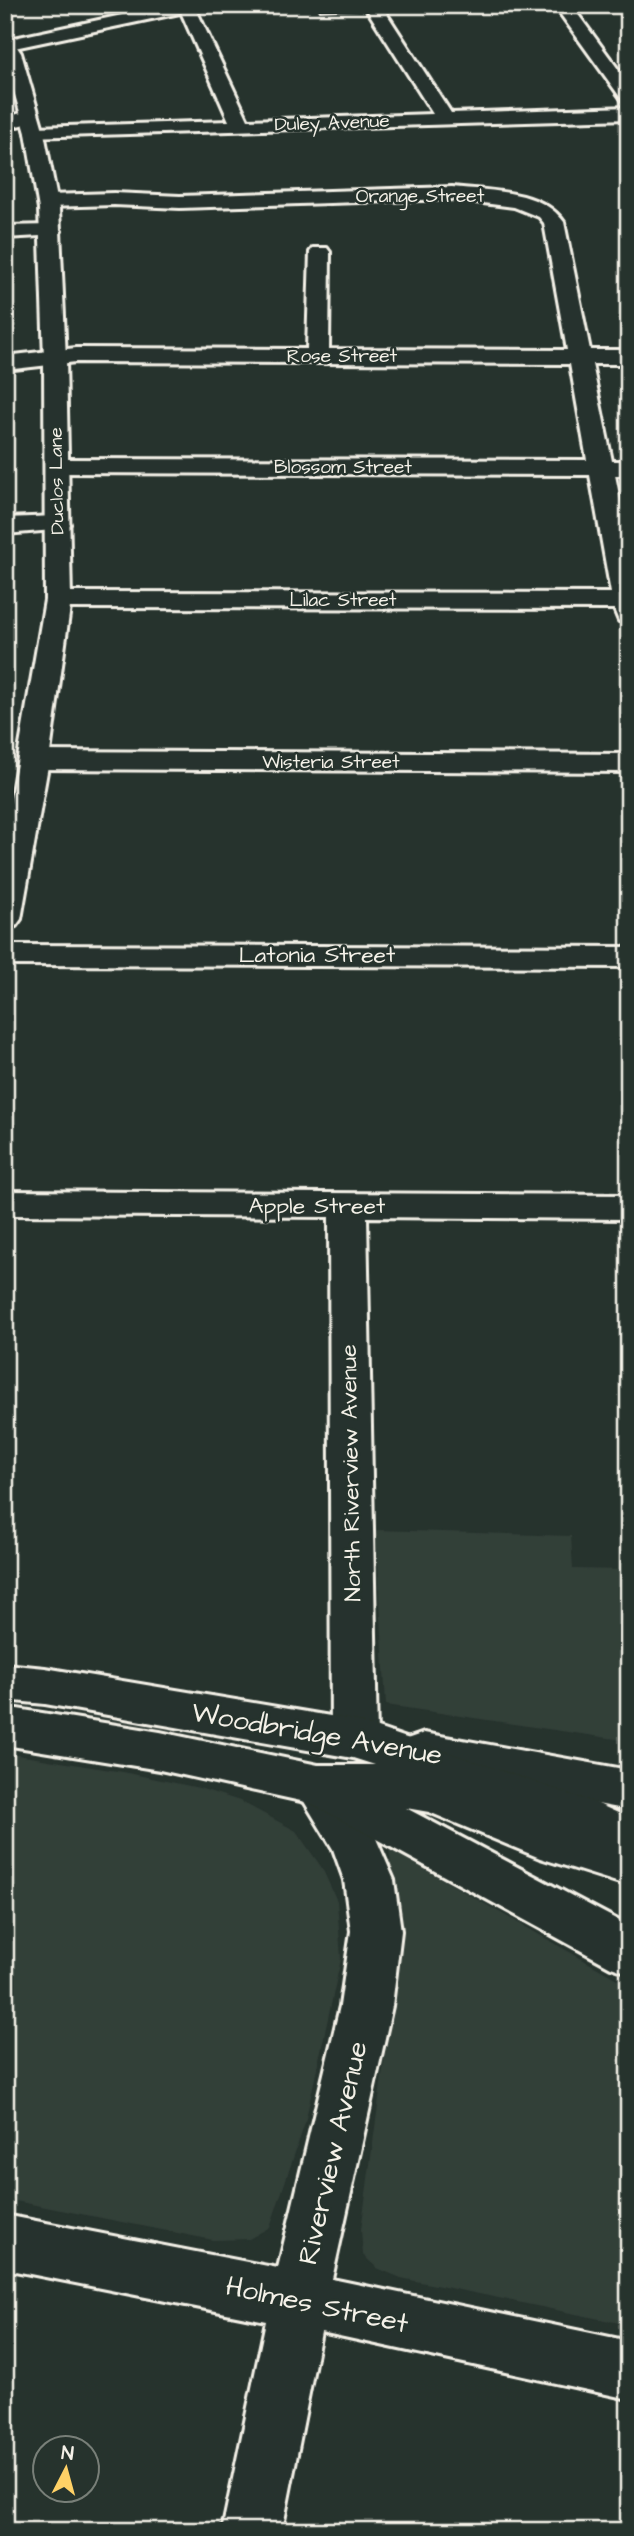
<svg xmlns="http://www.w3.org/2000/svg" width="634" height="2536" font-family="'Architects Daughter',sans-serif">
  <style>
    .built { fill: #333f39 }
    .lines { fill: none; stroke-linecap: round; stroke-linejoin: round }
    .minor-casing { stroke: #f4f1e8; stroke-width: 6 }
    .tertiary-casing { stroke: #f4f1e8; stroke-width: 6 }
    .secondary-casing { stroke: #f4f1e8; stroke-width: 6 }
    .minor { fill: #26332d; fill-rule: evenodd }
    .tertiary { fill: #26332d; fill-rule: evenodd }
    .secondary { fill: #26332d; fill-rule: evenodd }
    .wall { fill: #474f49; stroke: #f4f1e8; stroke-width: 2 }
    .labels { text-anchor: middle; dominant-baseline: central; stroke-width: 5; stroke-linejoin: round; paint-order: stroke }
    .far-street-label { font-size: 19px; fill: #f4f1e8; stroke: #26332d }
    .street-label { font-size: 23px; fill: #f4f1e8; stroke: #26332d }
    .near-street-label { font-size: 28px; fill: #f4f1e8; stroke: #26332d }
  </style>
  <rect width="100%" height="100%" fill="#26332d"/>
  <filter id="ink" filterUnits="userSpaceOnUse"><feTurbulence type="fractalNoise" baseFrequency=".0143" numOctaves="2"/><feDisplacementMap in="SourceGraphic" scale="14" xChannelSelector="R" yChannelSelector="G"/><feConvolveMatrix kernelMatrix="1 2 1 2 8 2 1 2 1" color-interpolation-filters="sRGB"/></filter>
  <g filter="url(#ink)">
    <path class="built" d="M 376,1530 L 571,1536 L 573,1569 L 629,1570 L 629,1741 L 386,1705 Z
      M 5,1753 L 123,1772 L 199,1788 L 240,1801 L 296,1831 L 322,1868 L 337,1901 L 341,1959 L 305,2123 L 270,2227 L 249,2239 L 213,2240 L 5,2199 Z
      M 389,1849 L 629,1986 L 629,2325 L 401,2278 L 377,2268 L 363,2255 L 361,2230 L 397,1967 L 397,1915 Z"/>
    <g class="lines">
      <g class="minor-casing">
        <path id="minor" d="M 178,5 L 194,5 L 248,120 L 433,114 L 364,5 L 381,5 L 451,113 L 629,107 L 629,119 L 28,137 L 26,133 L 28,129 L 35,127 L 229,121 Z
          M 554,5 L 571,5 L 629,84 L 629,102 L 623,101 Z
          M 30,111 L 39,117 L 37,121 L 5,129 L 5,117 Z
          M 452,187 C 488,191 541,189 564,222 L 590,350 L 629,350 L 629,364 L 592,364 L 612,461 L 629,461 L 629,475 L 615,475 L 629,545 L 629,623 L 619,621 L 614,609 L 58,608 L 48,606 L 45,600 L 48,594 L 58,592 L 611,593 L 590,475 L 57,473 L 48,471 L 45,466 L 48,461 L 57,459 L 587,460 L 570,364 L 76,362 L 5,370 L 5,356 L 76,348 L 307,349 L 310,252 L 313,248 L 327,248 L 330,252 L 329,349 L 567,350 L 544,223 L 539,217 L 514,207 L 452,199 L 180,208 L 114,205 L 48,207 L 41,205 L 38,201 L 41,197 L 48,195 L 114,193 L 180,196 Z
          M 51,225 L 58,227 L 61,231 L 58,235 L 5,238 L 5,226 Z
          M 57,516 L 66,519 L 70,524 L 66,529 L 5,534 L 5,518 Z
          M 34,751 L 629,754 L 629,772 L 34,769 L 23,766 L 19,760 L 23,754 Z
          M 5,945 L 629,947 L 629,967 L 5,965 Z
          M 5,1191 L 629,1195 L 629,1219 L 367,1217 L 377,1739 L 370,1752 L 354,1758 L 338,1752 L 331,1739 L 329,1217 L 5,1215 Z
          M 318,1765 L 335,1771 L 371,1827 L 394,1880 L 401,1931 L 392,2006 L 332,2279 L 629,2341 L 629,2399 L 321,2332 L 282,2531 L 222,2531 L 266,2321 L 5,2269 L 5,2215 L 278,2268 L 340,2006 L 351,1931 L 344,1880 L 333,1849 L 294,1785 L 301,1771 Z"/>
      </g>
      <g class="tertiary-casing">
        <path id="tertiary" d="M 5,37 L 11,38 L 21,53 L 44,133 L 59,209 L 66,359 L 71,600 L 49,760 L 21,919 L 16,926 L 5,929 L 5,833 L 45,600 L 44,359 L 39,209 L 26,133 L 5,60 Z
          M 424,1733 L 629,1770 L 629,1810 L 424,1771 L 407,1765 L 401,1752 L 407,1739 Z"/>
      </g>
      <g class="secondary-casing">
        <path id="secondary" d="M 169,5 L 202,5 L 194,10 L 5,50 L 5,40 Z
          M 5,1664 L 45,1668 L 354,1720 L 596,1803 L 629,1818 L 629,1886 L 540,1858 L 429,1812 L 406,1808 L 629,1926 L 629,1973 L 611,1967 L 310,1803 L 160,1770 L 5,1745 L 5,1707 L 160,1732 L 318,1765 L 375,1765 L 353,1758 L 45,1704 L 5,1700 Z"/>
      </g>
      <use href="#minor" class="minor"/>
      <use href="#tertiary" class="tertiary"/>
      <use href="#secondary" class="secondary"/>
    </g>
    <path class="wall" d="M 317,5 L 359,5 L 359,9 L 320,11 Z"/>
  </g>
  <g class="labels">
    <g class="far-street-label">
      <text transform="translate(332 123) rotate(-2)">Duley Avenue</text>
      <text x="420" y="196">Orange Street</text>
      <text x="342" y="356">Rose Street</text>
      <text x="343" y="467">Blossom Street</text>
      <text transform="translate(57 481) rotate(-91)">Duclos Lane</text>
      <text x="343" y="600">Lilac Street</text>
      <text x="331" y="762">Wisteria Street</text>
    </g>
    <g class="street-label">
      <text x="317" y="955">Latonia Street</text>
      <text x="317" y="1206">Apple Street</text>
      <text transform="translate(351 1473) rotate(-91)">North Riverview Avenue</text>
    </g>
    <g class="near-street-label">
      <text transform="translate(317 1734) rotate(10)">Woodbridge Avenue</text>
      <text transform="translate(333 2153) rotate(-77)">Riverview Avenue</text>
      <text transform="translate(317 2305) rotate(12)">Holmes Street</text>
    </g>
  </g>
  <rect width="634" height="2536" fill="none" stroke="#26332d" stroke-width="28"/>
  <rect x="14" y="14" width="606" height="2508" fill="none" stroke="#f4f1e8" stroke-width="2.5" filter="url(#ink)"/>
  <g transform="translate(66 2469) rotate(6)"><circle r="33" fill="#26332d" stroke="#787f78" stroke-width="2"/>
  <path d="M0-5L12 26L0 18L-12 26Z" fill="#ffd166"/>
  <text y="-10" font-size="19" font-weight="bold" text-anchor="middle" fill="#f4f1e8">N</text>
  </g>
</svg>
